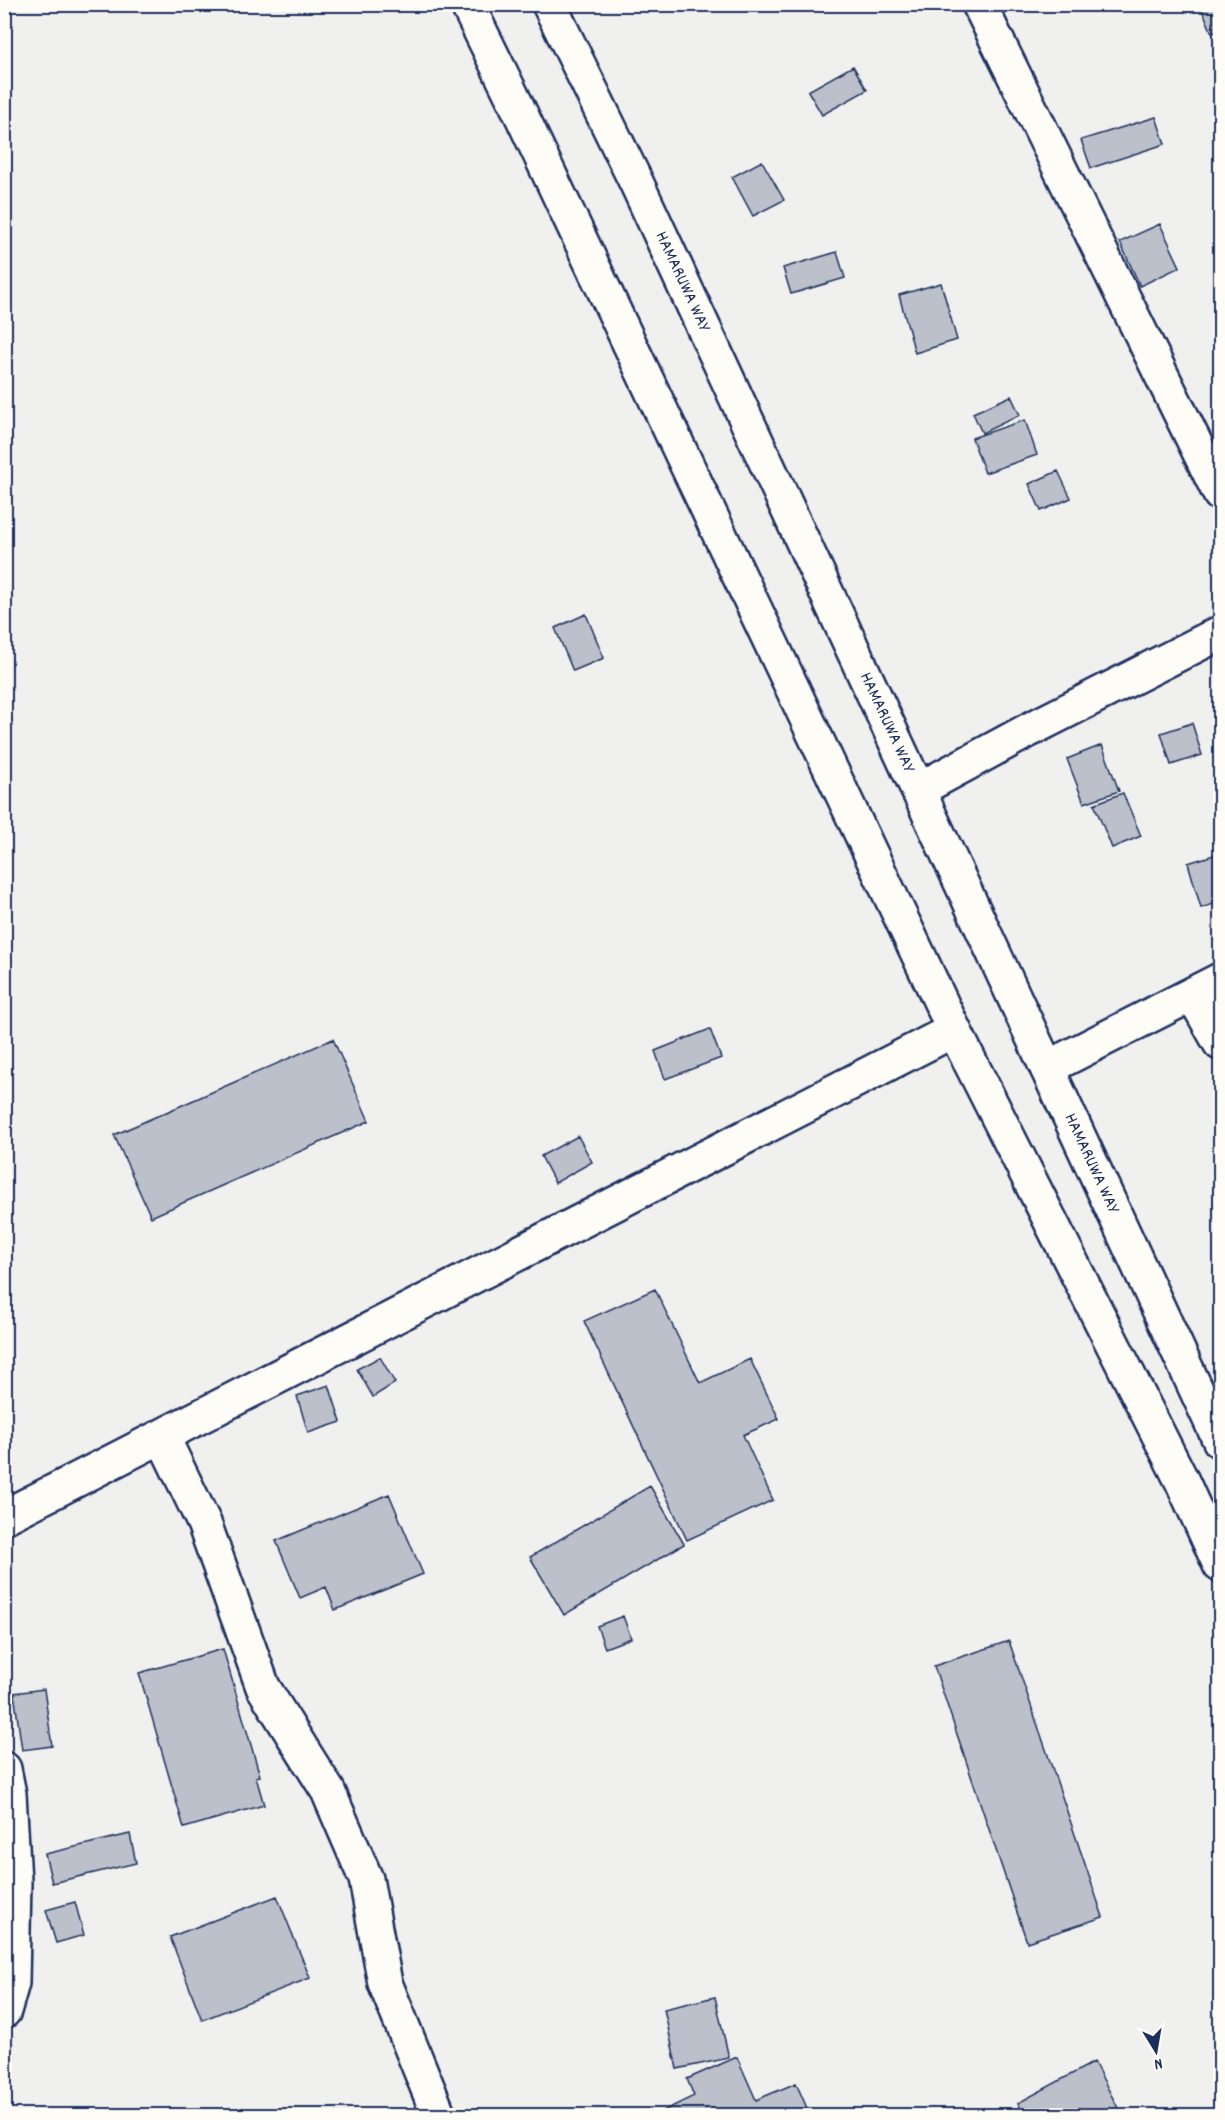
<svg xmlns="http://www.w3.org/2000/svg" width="1225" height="2120" font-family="Dekko,sans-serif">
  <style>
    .building { fill: #bbc0ca; stroke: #1b2f5e; stroke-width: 1.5 }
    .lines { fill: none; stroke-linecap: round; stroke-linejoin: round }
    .street-casing { stroke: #1b2f5e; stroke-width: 38 }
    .secondary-casing { stroke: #1b2f5e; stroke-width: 38 }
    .street { stroke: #fdfcf7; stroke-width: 33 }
    .secondary { stroke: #fdfcf7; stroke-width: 33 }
    .labels { text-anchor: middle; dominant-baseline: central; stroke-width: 4.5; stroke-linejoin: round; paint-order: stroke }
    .street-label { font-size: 18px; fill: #1b2f5e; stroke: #fdfcf7 }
  </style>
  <rect width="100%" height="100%" fill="#f0f0ee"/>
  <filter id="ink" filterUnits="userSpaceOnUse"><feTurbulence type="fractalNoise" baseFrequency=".0167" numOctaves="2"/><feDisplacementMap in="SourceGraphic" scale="12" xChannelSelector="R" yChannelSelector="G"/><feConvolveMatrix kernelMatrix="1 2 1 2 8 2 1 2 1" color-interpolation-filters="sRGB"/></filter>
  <g filter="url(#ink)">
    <path class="building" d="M 1200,4 L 1220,4 L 1220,30 L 1212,33 Z
      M 853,66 L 867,90 L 822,115 L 808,91 Z
      M 1156,117 L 1165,144 L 1091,168 L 1081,140 Z
      M 762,161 L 784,200 L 753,216 L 732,177 Z
      M 1160,224 L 1180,267 L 1140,286 L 1120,242 Z
      M 837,252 L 845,278 L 791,294 L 783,268 Z
      M 941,283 L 957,340 L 915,353 L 899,295 Z
      M 1011,396 L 1020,415 L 982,433 L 973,413 Z
      M 1025,420 L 1037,455 L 985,473 L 972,438 Z
      M 1058,471 L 1071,498 L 1041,511 L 1029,484 Z
      M 586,614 L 604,658 L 573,671 L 555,628 Z
      M 1192,723 L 1202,755 L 1171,765 L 1161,733 Z
      M 1102,745 L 1119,791 L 1084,803 L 1067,759 Z
      M 1123,793 L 1141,836 L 1112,848 L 1094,804 Z
      M 1220,853 L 1220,902 L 1201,908 L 1188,863 Z
      M 710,1029 L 721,1058 L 665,1079 L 655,1051 Z
      M 333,1039 L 369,1121 L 151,1217 L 114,1135 Z
      M 578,1136 L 592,1162 L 555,1183 L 541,1156 Z
      M 655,1289 L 700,1383 L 750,1359 L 779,1419 L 743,1435 L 773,1500 L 687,1540 L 584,1321 Z
      M 380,1357 L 395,1383 L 373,1397 L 357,1369 Z
      M 329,1385 L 341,1422 L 308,1433 L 297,1396 Z
      M 650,1486 L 684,1544 L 564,1615 L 530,1557 Z
      M 389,1494 L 423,1574 L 335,1610 L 326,1587 L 300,1598 L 276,1541 Z
      M 623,1616 L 631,1638 L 605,1648 L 597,1626 Z
      M 1009,1641 L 1103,1917 L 1027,1942 L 934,1666 Z
      M 223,1649 L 260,1776 L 256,1777 L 264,1805 L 184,1828 L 139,1673 Z
      M 44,1689 L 52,1746 L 22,1750 L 14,1693 Z
      M 130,1834 L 136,1863 L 52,1883 L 45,1854 Z
      M 277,1896 L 310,1978 L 202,2020 L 170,1937 Z
      M 75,1902 L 84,1935 L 56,1943 L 46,1910 Z
      M 1220,1942 L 1220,1960 L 1213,1945 Z
      M 715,1997 L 729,2058 L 677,2069 L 664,2009 Z
      M 737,2057 L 756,2100 L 796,2083 L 810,2115 L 653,2116 L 694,2096 L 687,2079 Z
      M 1094,2062 L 1118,2108 L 1104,2116 L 1025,2116 L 1018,2103 Z"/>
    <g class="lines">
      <g class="street-casing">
        <path id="street" d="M 979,4 L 1220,494
          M 918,790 L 1027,731 L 1220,633
          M 1193,995 L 1220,1043
          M 1047,1068 L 1220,980
          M 162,1436 L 204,1523 L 263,1687 L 328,1791 L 366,1879 L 385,1983 L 439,2116
          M 4,1517 L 954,1030
          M 4,1769 L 9,1794 L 14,1881 L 12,1983 L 4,2011"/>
      </g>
      <g class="secondary-casing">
        <g id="secondary">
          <path d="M 467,4 L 519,110 L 954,1030 L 1182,1481 L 1220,1565"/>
          <path id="s1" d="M 549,4 L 637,184 L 1220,1441"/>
        </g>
      </g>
      <use href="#street" class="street"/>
      <use href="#secondary" class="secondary"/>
    </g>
  </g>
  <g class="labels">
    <g class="street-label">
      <text stroke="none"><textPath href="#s1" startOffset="308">HAMARUWA WAY</textPath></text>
      <text stroke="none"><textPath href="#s1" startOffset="794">HAMARUWA WAY</textPath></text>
      <text stroke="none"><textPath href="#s1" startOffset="1280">HAMARUWA WAY</textPath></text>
    </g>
  </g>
  <rect width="1225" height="2120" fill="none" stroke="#fdfcf7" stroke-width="24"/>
  <rect x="12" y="12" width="1201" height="2096" fill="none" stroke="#1b2f5e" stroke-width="2" filter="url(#ink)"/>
  <g transform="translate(1156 2051) rotate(169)" stroke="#fdfcf7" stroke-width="4.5" paint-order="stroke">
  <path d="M0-4.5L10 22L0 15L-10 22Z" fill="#1b2f5e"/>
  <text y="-9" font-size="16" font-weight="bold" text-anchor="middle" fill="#1b2f5e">N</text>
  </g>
</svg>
